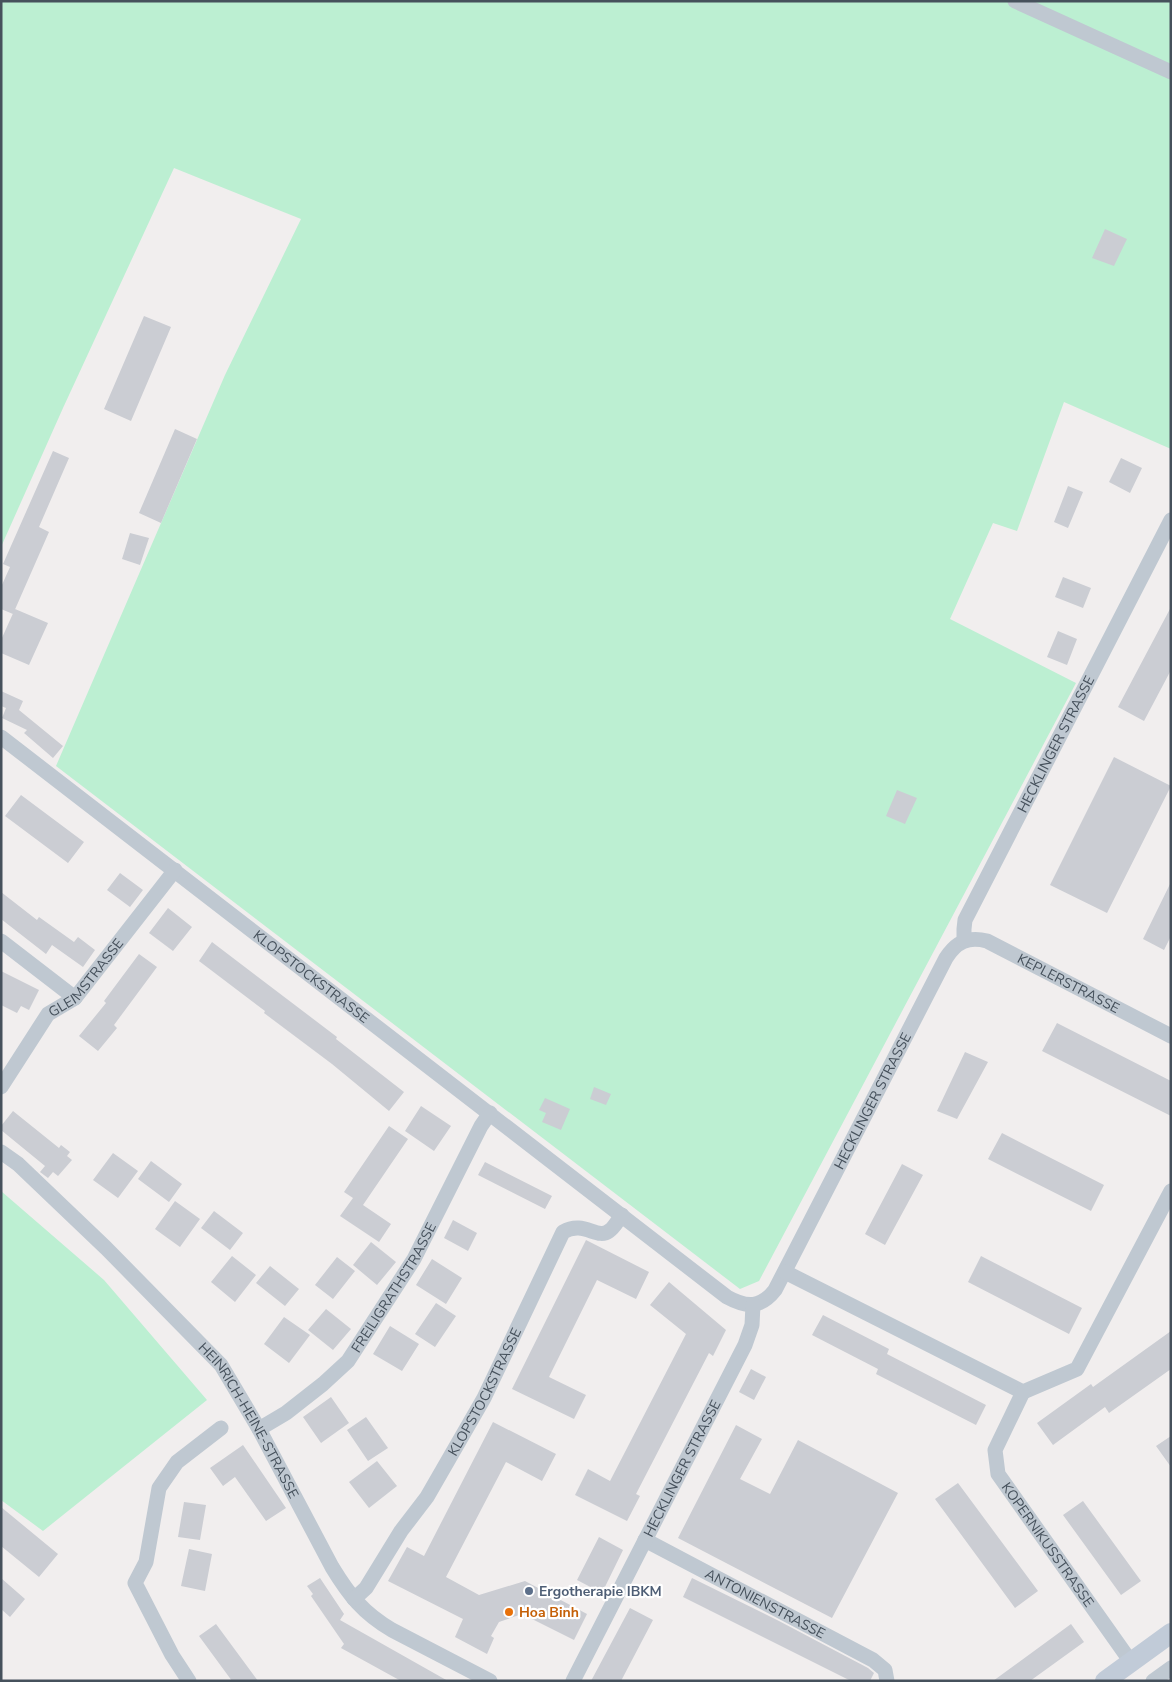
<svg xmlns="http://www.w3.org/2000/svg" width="1172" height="1682" font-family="'Nunito Sans',sans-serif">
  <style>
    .green { fill: #bcefd2 }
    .building { fill: #cbcdd3 }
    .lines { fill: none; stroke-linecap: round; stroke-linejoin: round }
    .street { stroke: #bfc8d1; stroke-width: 15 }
    .secondary { stroke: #c1cbd8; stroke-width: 20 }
    .service-dot { fill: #5c6f8a; stroke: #fff; stroke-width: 2 }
    .food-dot { fill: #e8710a; stroke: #fff; stroke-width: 2 }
    .labels { text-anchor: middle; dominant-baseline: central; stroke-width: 4.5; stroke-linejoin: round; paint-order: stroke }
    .street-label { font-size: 14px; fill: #46515c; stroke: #fff }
    .service-label { font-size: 14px; font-weight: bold; fill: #4e5e75; stroke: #fff; text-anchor: start }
    .food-label { font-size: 14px; font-weight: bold; fill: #c56008; stroke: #fff; text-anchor: start }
  </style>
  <rect width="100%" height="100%" fill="#f1eeee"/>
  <path class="green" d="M 1,1 L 1171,1 L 1171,449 L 1064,402 L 1017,531 L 993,523 L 950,619 L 1076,683 L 759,1281 L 740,1289 L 56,766 L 225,375 L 301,219 L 174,168 L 63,408 L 1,547 Z
    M 1,1191 L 104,1280 L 207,1400 L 43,1531 L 1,1500 Z"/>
  <path class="building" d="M 1105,229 L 1127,239 L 1114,266 L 1092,258 Z
    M 144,316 L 171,327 L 131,421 L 104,409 Z
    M 175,429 L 197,439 L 161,523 L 139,513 Z
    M 53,451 L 69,458 L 39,527 L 49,532 L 13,614 L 1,609 L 1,587 L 10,567 L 3,564 Z
    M 1121,458 L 1142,468 L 1130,493 L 1109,482 Z
    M 1068,486 L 1083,492 L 1068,528 L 1054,522 Z
    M 130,533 L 149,538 L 140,565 L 122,559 Z
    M 1063,577 L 1091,588 L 1083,608 L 1055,597 Z
    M 1171,607 L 1171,670 L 1144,721 L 1118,707 Z
    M 15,609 L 48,623 L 29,665 L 1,653 L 1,640 Z
    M 1058,631 L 1077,639 L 1067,665 L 1047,657 Z
    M 1,691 L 23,701 L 19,710 L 63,746 L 53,758 L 24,733 L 27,730 L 2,718 L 6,708 L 1,706 Z
    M 1114,757 L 1171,786 L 1107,913 L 1050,885 Z
    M 897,790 L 917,798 L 905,824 L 886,816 Z
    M 21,795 L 84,842 L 68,863 L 5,816 Z
    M 120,873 L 143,890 L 130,907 L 107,890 Z
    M 1171,882 L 1171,936 L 1164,950 L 1143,939 Z
    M 1,892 L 37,920 L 39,917 L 74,942 L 78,937 L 95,950 L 83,967 L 52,945 L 46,954 L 1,919 Z
    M 168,908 L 192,927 L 173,951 L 149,933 Z
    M 212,942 L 337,1037 L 336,1039 L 404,1092 L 389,1111 L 332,1064 L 264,1013 L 265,1011 L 199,961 Z
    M 139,954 L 157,967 L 114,1025 L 117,1028 L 98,1051 L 79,1036 L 106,1003 L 104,1001 Z
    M 1,971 L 39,990 L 29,1010 L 21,1006 L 17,1013 L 1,1005 Z
    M 1057,1023 L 1171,1081 L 1171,1116 L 1042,1051 Z
    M 965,1052 L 988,1062 L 957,1119 L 937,1111 Z
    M 594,1087 L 611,1094 L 606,1105 L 590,1099 Z
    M 545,1098 L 570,1109 L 561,1130 L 542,1122 L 546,1113 L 539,1110 Z
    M 421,1106 L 451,1126 L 434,1151 L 405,1131 Z
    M 13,1111 L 59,1148 L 61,1145 L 70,1152 L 67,1156 L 72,1160 L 58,1176 L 53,1172 L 48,1178 L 40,1172 L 45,1166 L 1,1130 L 1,1126 Z
    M 389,1126 L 408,1139 L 363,1205 L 391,1224 L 379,1242 L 340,1216 L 353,1198 L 344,1192 Z
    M 1002,1133 L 1104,1185 L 1091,1211 L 988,1159 Z
    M 113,1153 L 138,1171 L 118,1198 L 93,1180 Z
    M 151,1161 L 182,1184 L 169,1202 L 138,1179 Z
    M 485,1162 L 552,1196 L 545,1209 L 478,1175 Z
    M 902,1164 L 923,1175 L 885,1245 L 865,1234 Z
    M 175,1201 L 200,1219 L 180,1247 L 155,1229 Z
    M 214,1211 L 243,1233 L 230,1250 L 201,1228 Z
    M 453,1220 L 477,1233 L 468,1251 L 444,1238 Z
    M 586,1240 L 649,1272 L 636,1299 L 597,1280 L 549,1377 L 586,1395 L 574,1419 L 512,1389 Z
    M 371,1242 L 396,1262 L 377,1285 L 353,1265 Z
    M 232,1256 L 256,1275 L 235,1302 L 211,1282 Z
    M 981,1256 L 1082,1308 L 1069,1334 L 968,1282 Z
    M 337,1257 L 355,1271 L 333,1299 L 315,1285 Z
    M 432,1259 L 462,1278 L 446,1304 L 416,1285 Z
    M 270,1266 L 299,1289 L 285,1306 L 256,1283 Z
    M 669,1282 L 726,1330 L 713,1356 L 709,1353 L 636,1494 L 640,1496 L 627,1521 L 575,1495 L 588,1469 L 610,1481 L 686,1334 L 650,1305 Z
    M 436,1303 L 456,1316 L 435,1347 L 415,1334 Z
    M 326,1309 L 351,1329 L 333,1350 L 308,1330 Z
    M 823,1315 L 889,1349 L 887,1354 L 986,1405 L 976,1425 L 876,1374 L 878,1369 L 812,1335 Z
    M 284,1317 L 310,1335 L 289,1363 L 264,1344 Z
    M 390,1326 L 419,1344 L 402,1371 L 373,1354 Z
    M 1171,1331 L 1171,1369 L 1109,1413 L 1105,1407 L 1053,1445 L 1037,1423 L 1091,1384 L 1093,1387 Z
    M 751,1369 L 766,1377 L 754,1400 L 739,1392 Z
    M 331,1397 L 349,1423 L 321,1443 L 303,1417 Z
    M 366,1417 L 388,1448 L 368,1461 L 347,1430 Z
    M 493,1422 L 556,1454 L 542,1481 L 506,1462 L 446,1577 L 479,1595 L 525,1581 L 587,1614 L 574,1640 L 522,1614 L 499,1622 L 491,1636 L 494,1638 L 487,1654 L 455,1637 L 463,1619 L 388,1581 L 407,1547 L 424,1556 Z
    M 736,1425 L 762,1439 L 740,1479 L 770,1494 L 798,1440 L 898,1493 L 832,1618 L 678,1538 Z
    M 1171,1436 L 1171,1467 L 1156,1446 Z
    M 243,1445 L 286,1508 L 266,1521 L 235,1477 L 223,1486 L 210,1468 Z
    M 377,1461 L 397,1486 L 369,1508 L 349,1482 Z
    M 958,1483 L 1038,1591 L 1015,1608 L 935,1499 Z
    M 1083,1501 L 1141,1581 L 1121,1595 L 1063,1515 Z
    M 184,1502 L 206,1505 L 200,1540 L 178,1537 Z
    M 1,1507 L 58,1554 L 39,1577 L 1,1546 Z
    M 599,1537 L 623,1550 L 602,1593 L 577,1580 Z
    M 189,1549 L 212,1554 L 205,1591 L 181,1586 Z
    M 1,1578 L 25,1599 L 10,1617 L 1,1609 Z
    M 320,1578 L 344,1614 L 340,1620 L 448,1681 L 401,1681 L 341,1648 L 344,1644 L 311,1596 L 313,1594 L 307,1586 Z
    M 692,1578 L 779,1621 L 868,1668 L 874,1673 L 870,1681 L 851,1681 L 683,1597 Z
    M 630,1608 L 653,1620 L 621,1681 L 591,1681 Z
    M 216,1624 L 258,1681 L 232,1681 L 199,1636 Z
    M 1071,1624 L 1084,1642 L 1030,1681 L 993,1681 Z"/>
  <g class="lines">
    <g class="street">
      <path d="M 1015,1 L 1171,72"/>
      <path id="s1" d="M 1,737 L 727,1297 C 747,1308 761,1308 775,1290 L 946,958 C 956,942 968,936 987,941 L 1171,1036"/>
      <path id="s2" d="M 964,940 L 964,929 L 965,920 L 1171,520"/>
      <path d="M 1,941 L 75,998"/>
      <path id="s3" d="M 1,1087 L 48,1014 L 75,998 L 175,870"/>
      <path id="s4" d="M 1,1152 L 18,1164 L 106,1248 L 221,1365 L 259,1429 L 332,1567 C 349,1595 363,1613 392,1630 L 490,1681"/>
      <path d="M 785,1272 L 1023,1392 L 1077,1369 L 1171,1191"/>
      <path id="s5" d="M 1023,1392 L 995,1450 L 998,1474 L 1131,1662"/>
      <path id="s6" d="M 259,1429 L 286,1413 L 323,1384 L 348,1361 L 414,1259 L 481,1126 L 490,1113"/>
      <path id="s7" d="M 645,1540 L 873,1660 L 885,1670 L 887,1681"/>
      <path id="s8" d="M 354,1599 L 366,1588 L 401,1531 L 427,1497 L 484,1398 L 563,1232 C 584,1220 597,1240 609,1231 C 614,1228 618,1220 622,1215"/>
      <path d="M 189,1681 L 172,1655 L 135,1583 L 146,1562 L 159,1488 L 177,1462 L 221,1428"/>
      <path id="s9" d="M 573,1681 L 745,1345 L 752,1325 L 753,1305"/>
      <path d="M 1153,1681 L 1171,1668"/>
    </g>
    <path class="secondary" d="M 1105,1681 L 1171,1633"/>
  </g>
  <circle class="service-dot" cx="529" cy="1591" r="5"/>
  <circle class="food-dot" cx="509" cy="1612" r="5"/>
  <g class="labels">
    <g class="street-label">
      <text stroke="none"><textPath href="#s2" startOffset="218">HECKLINGER STRASSE</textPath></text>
      <text stroke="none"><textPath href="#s3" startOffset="140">GLEIMSTRASSE</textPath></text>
      <text stroke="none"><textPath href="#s1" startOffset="392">KLOPSTOCKSTRASSE</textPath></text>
      <text stroke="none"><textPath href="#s1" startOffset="1485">KEPLERSTRASSE</textPath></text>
      <text stroke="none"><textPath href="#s1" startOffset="1184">HECKLINGER STRASSE</textPath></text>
      <text stroke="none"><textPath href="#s6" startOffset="199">FREILIGRATHSTRASSE</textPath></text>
      <text stroke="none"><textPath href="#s8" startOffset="246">KLOPSTOCKSTRASSE</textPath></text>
      <text stroke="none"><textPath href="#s4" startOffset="368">HEINRICH-HEINE-STRASSE</textPath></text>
      <text stroke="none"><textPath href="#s9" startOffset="239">HECKLINGER STRASSE</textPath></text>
      <text stroke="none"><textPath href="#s5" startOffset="175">KOPERNIKUSSTRASSE</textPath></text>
      <text stroke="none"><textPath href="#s7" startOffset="136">ANTONIENSTRASSE</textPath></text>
    </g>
    <g class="service-label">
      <text x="539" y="1591">Ergotherapie IBKM</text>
    </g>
    <g class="food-label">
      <text x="519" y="1612">Hoa Binh</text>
    </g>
  </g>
  <rect width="1172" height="1682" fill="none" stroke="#46515c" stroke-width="5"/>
</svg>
